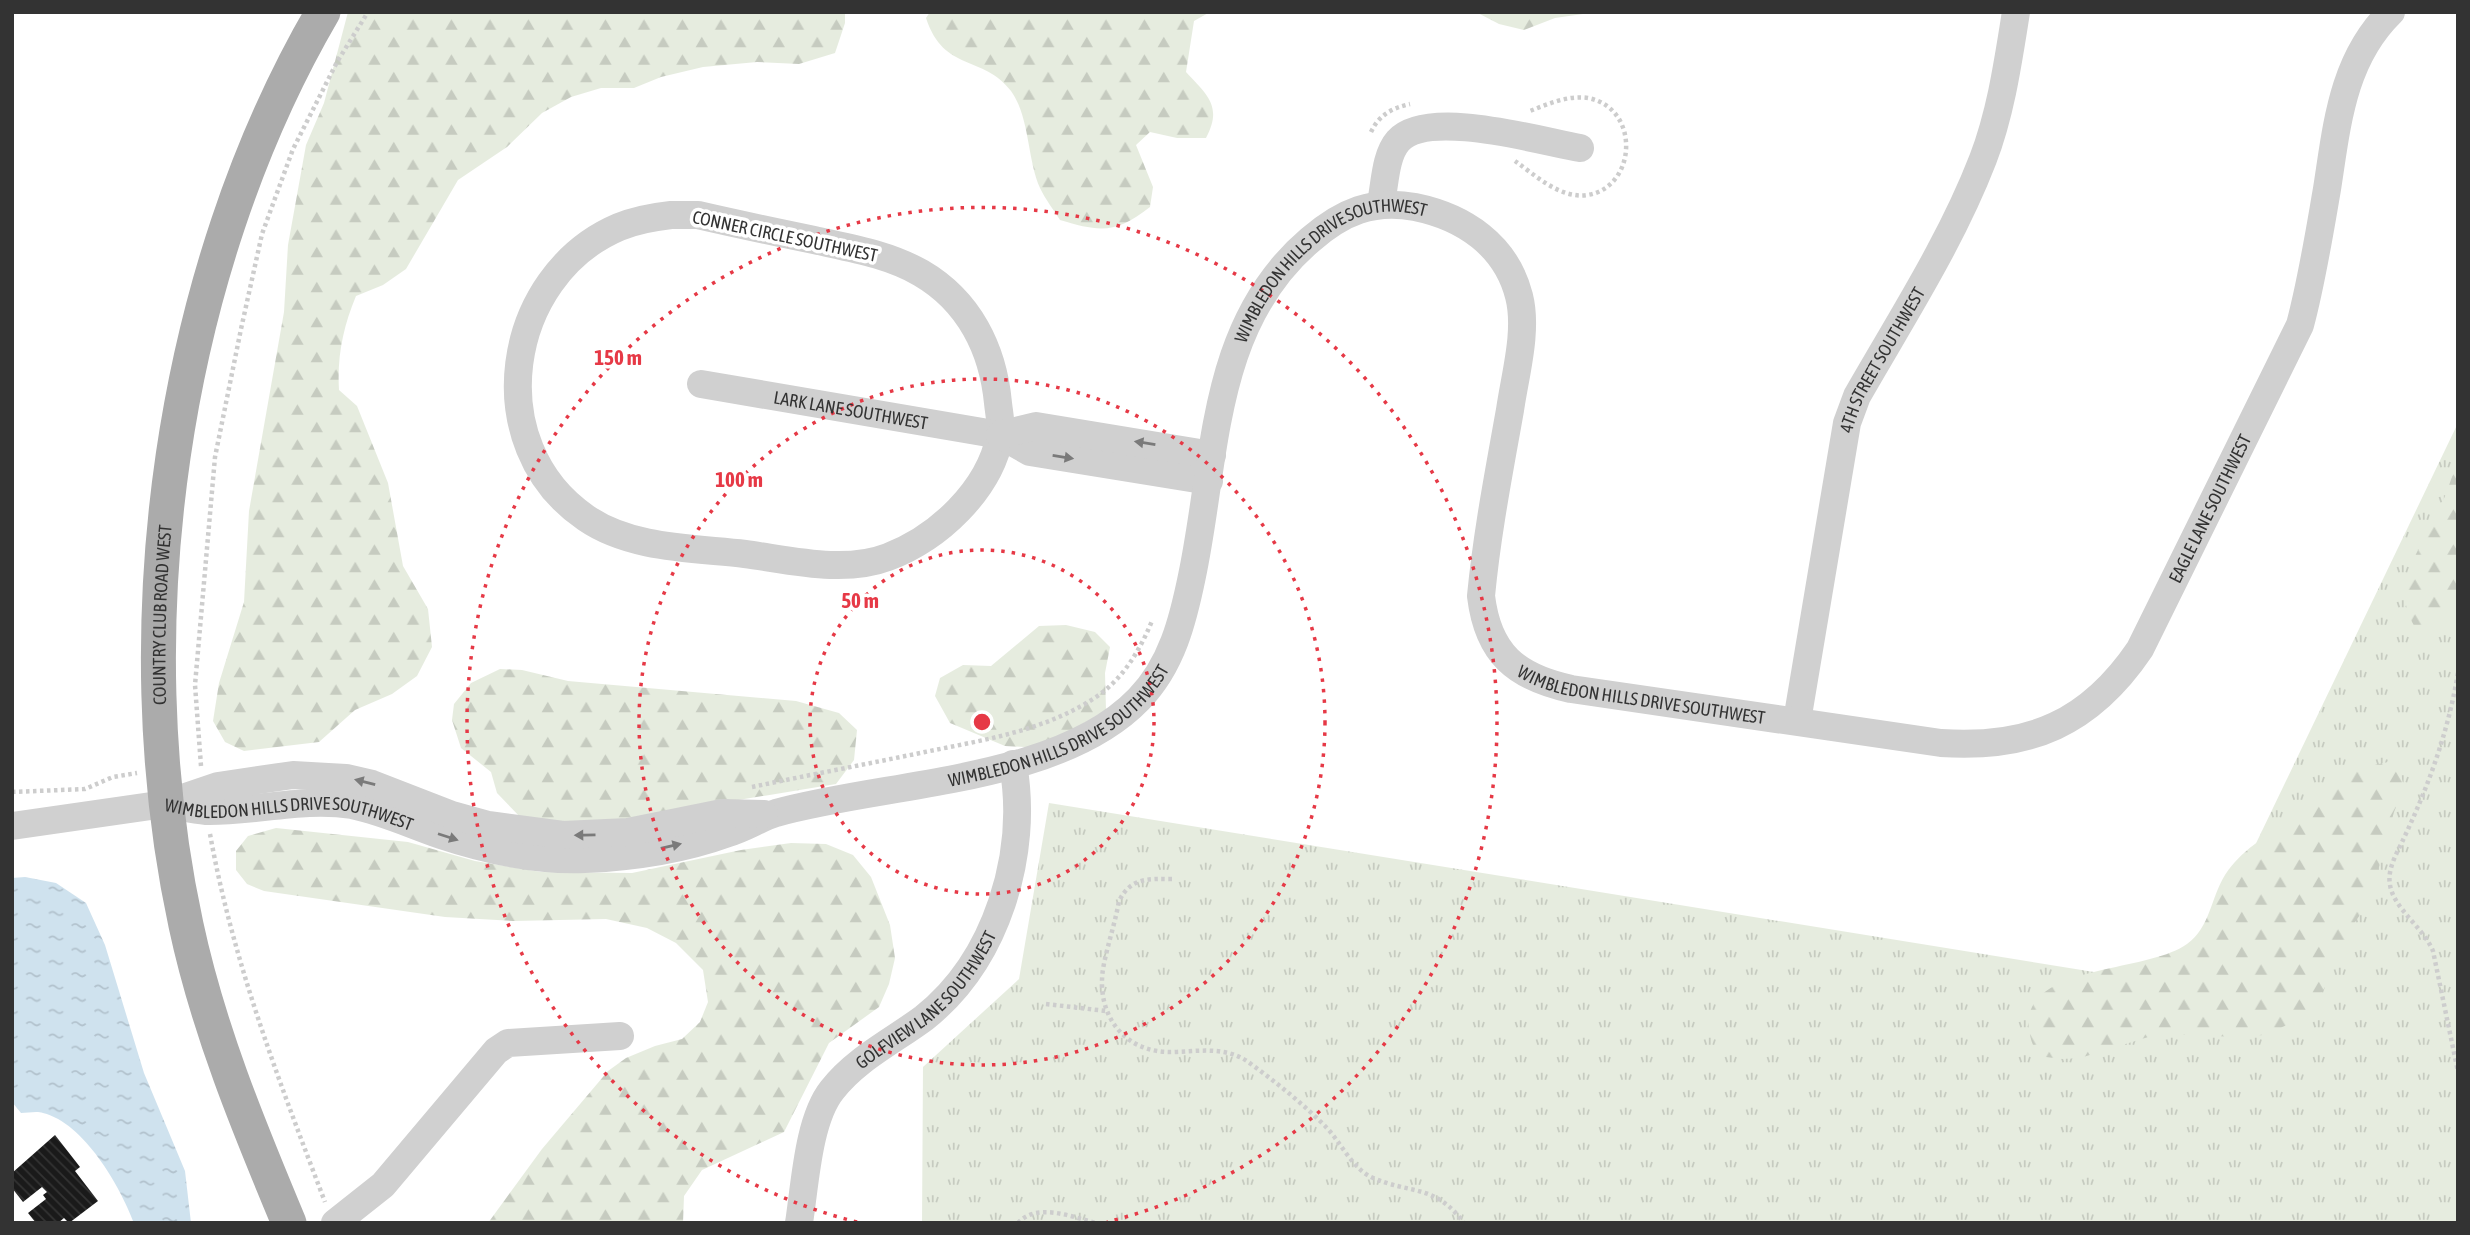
<svg xmlns="http://www.w3.org/2000/svg" width="2470" height="1235" font-family="'Asap Condensed',sans-serif">
  <style>
    .grass { fill: url(#grass-tufts) }
    .forest { fill: url(#forest-firs) }
    .water { fill: url(#water-ripples) }
    .building { fill: url(#building-back-hatch) }
    .lines { fill: none; stroke-linecap: round; stroke-linejoin: round }
    .path { stroke: #cdcdcd; stroke-width: 4.5; stroke-dasharray: 3.5 3.5; stroke-linecap: butt }
    .minor { stroke: #d0d0d0; stroke-width: 28 }
    .major { stroke: #ababab; stroke-width: 35 }
    .oneway { fill: #7a7a7a }
    .ring { fill: none; stroke: #e63946; stroke-width: 3.5; stroke-dasharray: 3.5 7 }
    .labels { text-anchor: middle; dominant-baseline: central; stroke-width: 7; stroke-linejoin: round; paint-order: stroke }
    .street-label { font-size: 18px; fill: #333; stroke: #fff }
    .centre { fill: #e63946; stroke: #fff; stroke-width: 3.5 }
    .ring-label { font-size: 21px; text-anchor: middle; font-weight: bold; fill: #e63946; stroke: #fff; stroke-width: 7; stroke-linejoin: round; paint-order: stroke }
  </style>
  <defs>
    <pattern id="grass-tufts" width="24" height="20" patternUnits="userSpaceOnUse" patternTransform="scale(1.75)"><rect width="24" height="20" fill="#e6ecdf"/><path d="M3 7l-1-3M5 7V3M7 7l1-3M15 17l-1-3M17 17v-4M19 17l1-3" fill="none" stroke="#c6cbc0"/></pattern>
    <pattern id="forest-firs" width="22" height="20" patternUnits="userSpaceOnUse" patternTransform="scale(1.75)"><rect width="22" height="20" fill="#e6ecdf"/><path d="M5 1l3.5 6h-7zM16 11l3.5 6h-7z" fill="#c6cbc0"/></pattern>
    <pattern id="water-ripples" width="26" height="14" patternUnits="userSpaceOnUse" patternTransform="scale(1.75)"><rect width="26" height="14" fill="#cfe2ee"/><path d="M2 4q2-2 4 0t4 0M15 11q2-2 4 0t4 0" fill="none" stroke="#b2c2cd"/></pattern>
    <pattern id="building-back-hatch" width="6" height="6" patternUnits="userSpaceOnUse" patternTransform="scale(1.75)"><rect width="6" height="6" fill="#1a1a1a"/><path d="M-1 5l2 2M0 0l6 6M5-1l2 2" fill="none" stroke="#333"/></pattern>
  </defs>
  <rect width="100%" height="100%" fill="#fff"/>
  <path class="grass" d="M 2458,423 L 2458,1223 L 922,1223 L 923,1067 L 1019,979 L 1049,803 L 2187,987 Z"/>
  <path class="forest" d="M 348,12 L 845,12 L 845,23 L 835,53 L 799,64 L 757,62 L 703,67 L 661,77 L 634,88 L 601,88 L 571,97 L 542,113 L 507,147 L 458,180 L 406,269 L 383,285 L 356,296 C 343,327 337,357 339,390 L 357,406 L 388,483 L 403,566 L 428,609 L 432,647 L 417,676 L 392,694 L 355,710 L 319,742 L 244,751 L 225,742 L 213,721 L 219,683 L 244,602 L 249,511 L 284,312 L 288,245 L 306,145 L 324,103 Z
    M 930,12 L 1210,12 L 1194,21 L 1186,72 C 1207,95 1223,106 1206,138 L 1177,138 L 1150,132 L 1136,145 L 1153,187 L 1150,207 C 1116,234 1100,232 1060,220 C 1054,210 1045,199 1040,188 C 1027,159 1030,118 1011,91 C 983,54 944,73 926,18 Z
    M 1476,12 L 1597,12 L 1555,18 L 1524,30 L 1499,24 Z
    M 2458,458 L 2458,587 L 2445,620 L 2430,633 L 2417,631 C 2391,588 2411,564 2432,525 C 2443,504 2451,481 2458,458 Z
    M 1066,625 L 1095,632 L 1110,647 L 1105,673 L 1106,710 L 1042,748 L 1005,746 L 950,723 L 935,696 L 940,678 L 963,665 L 991,666 L 1039,626 Z
    M 500,669 L 522,670 L 568,681 L 796,701 L 839,713 L 857,730 L 854,760 L 836,784 L 696,807 L 639,820 L 574,825 L 522,819 L 497,793 L 491,772 L 461,748 L 452,720 L 454,704 L 471,683 Z
    M 2388,762 L 2400,770 L 2404,788 L 2394,812 L 2370,900 L 2347,934 L 2325,987 L 2312,1008 L 2289,1024 L 2264,1035 L 2240,1037 L 2158,1034 L 2080,1058 L 2062,1059 L 2038,1056 C 1989,961 2142,977 2187,944 C 2210,928 2211,897 2225,875 C 2250,837 2291,825 2326,800 C 2335,793 2340,783 2348,776 C 2359,768 2374,765 2388,762 Z
    M 276,828 L 408,842 L 475,861 L 541,872 L 632,873 L 741,850 L 791,843 L 826,844 L 853,855 L 871,877 L 890,925 L 895,958 L 889,984 L 879,1007 L 829,1043 L 784,1132 L 702,1170 L 684,1196 L 683,1223 L 488,1223 L 542,1149 L 608,1071 L 626,1058 L 655,1046 L 682,1039 L 700,1022 L 708,1002 L 703,970 L 676,943 L 647,928 L 606,919 L 513,921 L 445,917 L 264,891 L 247,884 L 236,870 L 236,851 L 248,836 Z"/>
  <path class="water" d="M 25,877 L 56,883 L 86,903 L 105,945 L 144,1073 L 185,1171 L 191,1223 L 134,1223 C 120,1186 84,1123 43,1113 C 37,1111 28,1113 21,1113 L 12,1102 L 12,878 Z"/>
  <path class="building" d="M 55,1135 L 80,1167 L 75,1171 L 98,1201 L 69,1223 L 64,1218 L 58,1223 L 36,1223 L 28,1213 L 46,1199 L 43,1195 L 47,1192 L 42,1187 L 23,1202 L 12,1188 L 12,1173 Z"/>
  <g class="lines">
    <path class="path" d="M 1371,132 C 1379,115 1392,108 1410,104
      M 1515,161 C 1535,175 1560,199 1587,195 C 1637,188 1641,108 1588,98 C 1568,95 1548,104 1530,111
      M 2458,673 C 2448,732 2429,785 2403,840 C 2397,853 2387,869 2390,885 C 2394,909 2423,927 2433,951 L 2458,1072
      M 201,766 L 195,685 L 215,457 L 241,329 L 262,234 L 293,149 L 337,62 L 368,12
      M 752,787 C 809,775 867,764 925,752 C 983,740 1045,731 1096,697 C 1123,679 1140,650 1152,621
      M 12,792 L 85,789 L 113,777 L 137,773
      M 210,834 C 233,962 279,1081 325,1202
      M 1172,879 C 1148,879 1131,877 1119,901 C 1115,924 1107,946 1103,969 C 1096,1016 1125,1054 1174,1052 C 1201,1051 1228,1046 1251,1064 C 1277,1083 1302,1103 1325,1126 C 1340,1141 1352,1168 1371,1177 C 1411,1195 1434,1183 1464,1223
      M 1046,1004 L 1106,1011
      M 1018,1223 C 1037,1202 1072,1217 1096,1223"/>
    <g class="minor">
      <path d="M 1381,203 C 1385,184 1385,156 1398,141 C 1427,108 1540,141 1580,148"/>
      <path d="M 671,215 L 698,215 C 737,224 775,232 814,240 C 850,248 888,254 921,273 C 969,301 993,349 998,403 C 999,413 1002,426 1000,436 C 989,491 938,538 888,557 C 844,574 790,560 745,554 C 693,548 631,549 586,518 C 479,445 504,276 619,227 C 636,220 653,217 671,215 Z"/>
      <path id="s1" d="M 701,384 L 1000,435 L 1030,452 L 1209,481"/>
      <path d="M 1000,435 L 1036,426 L 1212,455"/>
      <path id="s2" d="M 1797,721 L 1847,423 L 1857,396 C 1901,319 1951,242 1983,159 C 2001,112 2008,62 2016,12"/>
      <path id="s3" d="M 165,804 C 178,806 193,810 206,811 C 254,812 304,797 352,805 C 382,811 412,825 441,835 C 486,850 536,861 585,859 C 632,857 684,849 728,833 C 745,828 760,818 776,813 C 886,782 1058,783 1139,699 C 1172,665 1183,620 1192,576 C 1217,457 1210,325 1310,240 C 1342,212 1373,199 1415,207 C 1464,217 1506,245 1519,296 C 1528,331 1515,375 1510,410 C 1499,472 1487,533 1481,596 C 1488,654 1516,677 1571,689 L 1941,743 C 2030,749 2090,723 2140,649 L 2300,325 C 2312,280 2319,235 2327,189 C 2337,125 2342,60 2391,12"/>
      <path d="M 12,826 L 165,804 L 218,786 L 293,775 L 346,778 L 372,784 L 452,815 L 488,825 L 563,835 L 628,832 L 722,813 L 764,814"/>
      <path d="M 335,1223 L 383,1185 L 496,1051 L 508,1043 L 620,1036"/>
      <path id="s4" d="M 799,1223 C 805,1185 808,1120 832,1090 C 856,1059 893,1041 924,1018 C 997,960 1029,854 1013,764"/>
    </g>
    <path class="major" id="s5" d="M 289,1223 C 248,1125 208,1028 186,925 C 122,630 170,274 323,12"/>
  </g>
  <defs><path id="oneway-solid" d="M-6-.8H1V-3.2L6.5 0L1 3.2V.8H-6Z" transform="scale(1.75)"/></defs>
  <g class="oneway">
    <use href="#oneway-solid" transform="translate(1145 443) rotate(-171)"/>
    <use href="#oneway-solid" transform="translate(1063 457) rotate(9)"/>
    <use href="#oneway-solid" transform="translate(365 782) rotate(-166)"/>
    <use href="#oneway-solid" transform="translate(585 835) rotate(179)"/>
    <use href="#oneway-solid" transform="translate(448 837) rotate(18)"/>
    <use href="#oneway-solid" transform="translate(671 846) rotate(-13)"/>
  </g>
  <g class="ring">
    <circle cx="982" cy="722" r="172"/>
    <circle cx="982" cy="722" r="343"/>
    <path d="M857 1222A515 515 0 1 1 1107 1222"/>
  </g>
  <g class="labels">
    <g class="street-label">
      <text transform="translate(785 236) rotate(12)">CONNER CIRCLE SOUTHWEST</text>
      <text stroke="none"><textPath href="#s3" startOffset="1514">WIMBLEDON HILLS DRIVE SOUTHWEST</textPath></text>
      <text stroke="none"><textPath href="#s2" startOffset="374">4TH STREET SOUTHWEST</textPath></text>
      <text stroke="none"><textPath href="#s1" startOffset="152">LARK LANE SOUTHWEST</textPath></text>
      <text stroke="none"><textPath href="#s3" startOffset="2980">EAGLE LANE SOUTHWEST</textPath></text>
      <text stroke="none"><textPath href="#s5" startOffset="628">COUNTRY CLUB ROAD WEST</textPath></text>
      <text stroke="none"><textPath href="#s3" startOffset="2287">WIMBLEDON HILLS DRIVE SOUTHWEST</textPath></text>
      <text stroke="none"><textPath href="#s3" startOffset="928">WIMBLEDON HILLS DRIVE SOUTHWEST</textPath></text>
      <text stroke="none"><textPath href="#s3" startOffset="126">WIMBLEDON HILLS DRIVE SOUTHWEST</textPath></text>
      <text stroke="none"><textPath href="#s4" startOffset="270">GOLFVIEW LANE SOUTHWEST</textPath></text>
    </g>
  </g>
  <circle cx="982" cy="722" r="10" class="centre"/>
  <g class="ring-label">
    <text x="618" y="365">150 m</text>
    <text x="739" y="487">100 m</text>
    <text x="860" y="608">50 m</text>
  </g>
  <rect width="2470" height="1235" fill="none" stroke="#333333" stroke-width="28"/>
</svg>
